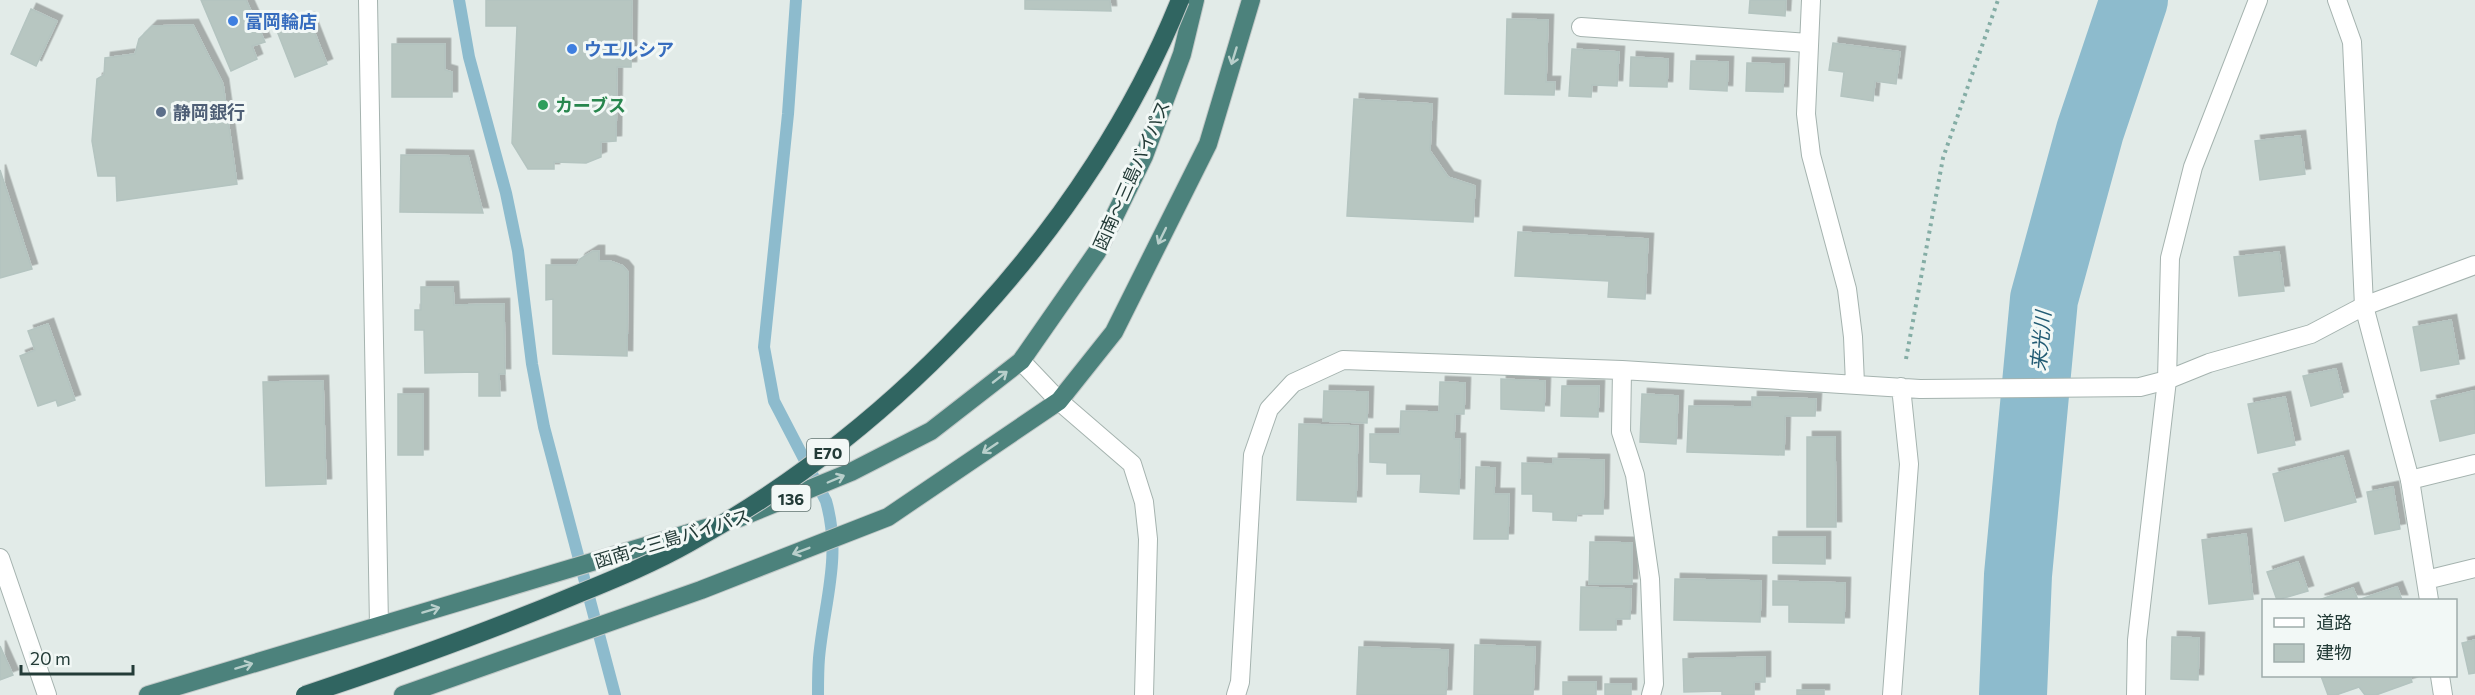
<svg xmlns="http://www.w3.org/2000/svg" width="2475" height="695" font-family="Commissioner,'Noto Sans JP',sans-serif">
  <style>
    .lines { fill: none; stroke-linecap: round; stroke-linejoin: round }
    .stream { stroke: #8dbbcd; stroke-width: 12 }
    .river { stroke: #8dbbcd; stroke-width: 68 }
    .building { fill: #b7c6c1; stroke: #b4c4c0; stroke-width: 1.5; filter: url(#shadow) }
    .service-casing { stroke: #a5b3af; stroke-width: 20 }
    .minor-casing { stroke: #a5b3af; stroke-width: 20 }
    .tertiary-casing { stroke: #a5b3af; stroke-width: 20 }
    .trunk-casing { stroke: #c1c8c7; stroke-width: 20 }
    .path { stroke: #84ada5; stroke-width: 4; stroke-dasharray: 3 4.5; stroke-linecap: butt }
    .service { stroke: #fff; stroke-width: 18 }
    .minor { stroke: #fff; stroke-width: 18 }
    .tertiary { stroke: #fff; stroke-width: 18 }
    .trunk { stroke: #4c827c; stroke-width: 18 }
    .motorway-bridge-casing { stroke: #c1c8c7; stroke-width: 20; stroke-linecap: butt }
    .motorway-bridge { stroke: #306561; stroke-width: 18 }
    .oneway { stroke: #b8cfcb }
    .shop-dot { fill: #3f7fe0; stroke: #f2f8f6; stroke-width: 2 }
    .leisure-dot { fill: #2e9e5b; stroke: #f2f8f6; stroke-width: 2 }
    .service-dot { fill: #5c6f8a; stroke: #f2f8f6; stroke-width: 2 }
    .labels { text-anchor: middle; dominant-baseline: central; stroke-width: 6; stroke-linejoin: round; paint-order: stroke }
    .shield { fill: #f2f8f6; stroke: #617470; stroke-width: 1.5 }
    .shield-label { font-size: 16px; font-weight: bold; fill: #233b37 }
    .shop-label { font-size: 18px; font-weight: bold; fill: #366cbe; stroke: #f2f8f6; text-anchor: start }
    .leisure-label { font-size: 18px; font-weight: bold; fill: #27864d; stroke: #f2f8f6; text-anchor: start }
    .service-label { font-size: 18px; font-weight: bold; fill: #4e5e75; stroke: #f2f8f6; text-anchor: start }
    .street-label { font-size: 18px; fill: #233b37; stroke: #f2f8f6 }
    .water-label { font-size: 20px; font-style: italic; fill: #215b73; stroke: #f2f8f6 }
  </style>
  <defs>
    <filter id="shadow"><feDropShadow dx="5.5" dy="-5.5" stdDeviation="0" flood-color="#0004"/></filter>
  </defs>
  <rect width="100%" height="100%" fill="#e2ebe8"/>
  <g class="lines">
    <path class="stream" d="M 459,0 L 469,57 L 506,193 L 518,251 L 532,364 L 544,427 L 615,695
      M 796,0 L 788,114 L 764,347 L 774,401 L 826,501 C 842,557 824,603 819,658 C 818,670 818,683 818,695"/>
    <path class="river" d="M 2013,695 L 2018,575 L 2044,299 L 2090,131 L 2134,0"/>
  </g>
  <path class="building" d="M 201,0 L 246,0 L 265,42 L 252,46 L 257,59 L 231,71 Z
    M 486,0 L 632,0 L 631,67 L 617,67 L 616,141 L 601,142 L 601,157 L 586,163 L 554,162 L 554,169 L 528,169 L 512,143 L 517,26 L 486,26 Z
    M 1025,0 L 1110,0 L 1111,11 L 1025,9 Z
    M 1750,0 L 1786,0 L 1785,16 L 1749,13 Z
    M 31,9 L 57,21 L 36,66 L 11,54 Z
    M 309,18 L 327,64 L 295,77 L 277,31 Z
    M 1507,19 L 1548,20 L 1546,82 L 1555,82 L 1554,95 L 1505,94 Z
    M 193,25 L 223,84 L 237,184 L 117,201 L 116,176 L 98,176 L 92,141 L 97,79 L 104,75 L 105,58 L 135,54 L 139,39 L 152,26 Z
    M 1833,43 L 1900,52 L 1896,84 L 1875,81 L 1873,101 L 1841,96 L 1844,72 L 1829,70 Z
    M 392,44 L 445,44 L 445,70 L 452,72 L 452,97 L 392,97 Z
    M 1572,49 L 1619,52 L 1617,86 L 1592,85 L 1591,97 L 1569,96 Z
    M 1631,57 L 1668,59 L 1667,87 L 1630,86 Z
    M 1691,61 L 1728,62 L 1727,91 L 1690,89 Z
    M 1747,63 L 1784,64 L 1783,92 L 1746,91 Z
    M 1354,99 L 1432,104 L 1430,151 L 1448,177 L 1475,186 L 1473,222 L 1347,216 Z
    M 2300,136 L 2305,174 L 2260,180 L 2255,141 Z
    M 401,155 L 468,156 L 483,213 L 400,212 Z
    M 0,170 L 32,269 L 0,278 Z
    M 1518,232 L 1648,239 L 1645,299 L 1608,297 L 1609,281 L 1515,276 Z
    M 593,251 L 599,251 L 599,261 L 610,261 L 623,266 L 628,272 L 627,356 L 553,354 L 553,299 L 546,300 L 546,265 L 577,265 L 580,259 Z
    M 2279,252 L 2284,291 L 2239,296 L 2234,257 Z
    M 421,287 L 453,287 L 454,305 L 504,304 L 505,374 L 499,374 L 500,396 L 479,396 L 479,372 L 425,373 L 424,330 L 415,330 L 415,310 L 421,310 Z
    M 2451,320 L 2459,364 L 2421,371 L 2413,327 Z
    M 48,324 L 75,400 L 58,406 L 56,400 L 38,406 L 20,356 L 35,350 L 28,331 Z
    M 2336,369 L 2343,397 L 2311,406 L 2303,376 Z
    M 1501,379 L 1545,381 L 1544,411 L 1501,409 Z
    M 323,381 L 326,484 L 266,486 L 263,382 Z
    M 1440,382 L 1465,383 L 1464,414 L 1455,414 L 1454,439 L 1460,439 L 1459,494 L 1420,492 L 1421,474 L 1387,474 L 1387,463 L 1370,462 L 1370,434 L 1400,434 L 1401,411 L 1439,412 Z
    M 1562,386 L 1599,386 L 1598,417 L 1561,416 Z
    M 1324,391 L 1368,392 L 1367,423 L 1323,421 Z
    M 2474,391 L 2475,433 L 2440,441 L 2431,401 Z
    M 398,394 L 423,394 L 423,455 L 398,455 Z
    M 1642,394 L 1678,396 L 1676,444 L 1640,442 Z
    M 1752,397 L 1816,399 L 1815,416 L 1785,416 L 1784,455 L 1687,452 L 1689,406 L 1752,407 Z
    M 2285,397 L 2295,445 L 2258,453 L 2248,404 Z
    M 1299,424 L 1358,426 L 1356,502 L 1297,500 Z
    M 1807,437 L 1835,437 L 1836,527 L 1807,527 Z
    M 2343,456 L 2356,502 L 2285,521 L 2273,474 Z
    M 1553,459 L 1604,460 L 1603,514 L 1577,514 L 1576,521 L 1553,520 L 1553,512 L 1533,511 L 1533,494 L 1522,494 L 1522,463 L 1553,464 Z
    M 1476,467 L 1495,468 L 1494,494 L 1509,494 L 1508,539 L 1474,539 Z
    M 2393,487 L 2400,529 L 2375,534 L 2367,492 Z
    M 2246,534 L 2253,599 L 2209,604 L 2202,540 Z
    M 1773,537 L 1825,537 L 1825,564 L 1773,563 Z
    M 1590,542 L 1632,543 L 1632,584 L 1589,584 Z
    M 2298,562 L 2308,591 L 2277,600 L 2267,572 Z
    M 1675,579 L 1761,581 L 1760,622 L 1674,620 Z
    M 1773,581 L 1845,583 L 1844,623 L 1789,622 L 1789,605 L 1773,605 Z
    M 1581,587 L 1631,589 L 1630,619 L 1616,619 L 1616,630 L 1580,630 Z
    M 2397,587 L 2402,600 L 2319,600 L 2353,588 L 2358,600 Z
    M 2172,637 L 2199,638 L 2198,680 L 2171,679 Z
    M 2475,640 L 2475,673 L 2469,674 L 2462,643 Z
    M 1475,645 L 1535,647 L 1533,695 L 1474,695 Z
    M 0,646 L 13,675 L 0,680 Z
    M 1359,647 L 1448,650 L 1446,695 L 1357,695 Z
    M 1765,657 L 1765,682 L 1754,682 L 1754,695 L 1722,695 L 1722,691 L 1684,692 L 1683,659 Z
    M 2321,676 L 2410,676 L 2412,682 L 2376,695 L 2365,695 L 2359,687 L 2336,695 L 2328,695 Z
    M 1563,682 L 1596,682 L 1596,695 L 1563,695 Z
    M 1605,684 L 1631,684 L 1631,695 L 1605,695 Z
    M 1797,690 L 1824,690 L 1824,695 L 1797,695 Z"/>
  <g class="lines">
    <g class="service-casing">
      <path id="service" d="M 2337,0 L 2352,42 L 2364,306
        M 2410,480 L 2475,464
        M 2136,695 L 2137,640 L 2167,380"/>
    </g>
    <g class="minor-casing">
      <path id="minor" d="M 368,0 L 379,626
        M 1811,0 L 1806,114 L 1811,155 L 1847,289 L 1853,337 L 1855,384
        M 1581,27 L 1808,43
        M 2364,306 L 2410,480 L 2429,600
        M 1622,370 L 1621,432 L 1635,475 L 1650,579 L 1654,684 L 1651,695
        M 2167,380 L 2170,258 L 2193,167 L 2258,0
        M 0,558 L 47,695
        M 2426,580 L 2475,568
        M 2440,676 L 2443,695
        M 1236,695 L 1240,682 L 1253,455 L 1269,409 L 1293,383 L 1343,360 L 1622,370 L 1920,389 L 2140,387 L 2167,380 L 2209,363 L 2311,334 L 2364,306 L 2475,265
        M 1892,695 L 1909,464 L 1901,387"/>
    </g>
    <g class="tertiary-casing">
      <path id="tertiary" d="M 1021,361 L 1059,401 L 1132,464 L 1144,502 L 1148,539 L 1144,695"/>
    </g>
    <g class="trunk-casing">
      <path id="trunk" d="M 739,518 L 851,472 L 931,431 L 1021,361 L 1097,252 L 1144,156 L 1182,54 L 1195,0
        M 148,695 L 709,527
        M 403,695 L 701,590 L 888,517 L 1059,401 L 1114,332 L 1208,144 L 1251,0"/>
    </g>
    <path class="path" d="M 1906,359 L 1943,158 L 1998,0"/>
    <use href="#service" class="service"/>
    <use href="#minor" class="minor"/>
    <use href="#tertiary" class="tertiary"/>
    <use href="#trunk" class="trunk"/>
    <g class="motorway-bridge-casing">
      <path id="motorway-bridge" d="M 305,695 C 395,665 485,633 573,596 C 612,580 652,564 689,543 C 900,428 1090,224 1180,0"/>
    </g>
    <use href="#motorway-bridge" class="motorway-bridge"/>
  </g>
  <defs><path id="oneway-shaft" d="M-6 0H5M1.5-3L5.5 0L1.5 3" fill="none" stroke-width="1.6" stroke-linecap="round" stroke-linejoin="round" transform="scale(1.5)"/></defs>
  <g class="oneway">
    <use href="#oneway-shaft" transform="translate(1234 56) rotate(107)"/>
    <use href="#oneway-shaft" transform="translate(1162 236) rotate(116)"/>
    <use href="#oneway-shaft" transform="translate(1000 377) rotate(-38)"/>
    <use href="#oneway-shaft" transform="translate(990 448) rotate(146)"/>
    <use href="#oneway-shaft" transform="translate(836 479) rotate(-23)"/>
    <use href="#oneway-shaft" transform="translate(801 551) rotate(159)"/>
    <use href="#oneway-shaft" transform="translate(431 610) rotate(-17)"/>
    <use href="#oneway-shaft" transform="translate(244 666) rotate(-17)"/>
  </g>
  <g class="shop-dot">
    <circle cx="233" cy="21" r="6"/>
    <circle cx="572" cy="49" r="6"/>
  </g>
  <circle class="leisure-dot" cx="543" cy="105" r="6"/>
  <circle class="service-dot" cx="161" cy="112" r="6"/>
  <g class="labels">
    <g class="shield">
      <rect x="807" y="439" width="42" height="26" rx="4.5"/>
      <rect x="771.5" y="485" width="39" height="26" rx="4.5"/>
    </g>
    <g class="shield-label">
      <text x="828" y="452">E70</text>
      <text x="791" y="498">136</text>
    </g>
    <g class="shop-label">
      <text x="245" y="21">富岡輪店</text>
      <text x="584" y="49">ウエルシア</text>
    </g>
    <g class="leisure-label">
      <text x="555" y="105">カーブス</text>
    </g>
    <g class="service-label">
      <text x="173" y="112">静岡銀行</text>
    </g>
    <g class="street-label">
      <text transform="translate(1131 175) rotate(-66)">函南～三島バイパス</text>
      <text transform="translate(672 538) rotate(-17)">函南～三島バイパス</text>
    </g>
    <g class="water-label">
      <text transform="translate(2040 341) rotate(-85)">来光川</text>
    </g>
  </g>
  <rect x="2262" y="599" width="195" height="78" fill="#f2f8f6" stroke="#9facaa" stroke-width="1.5"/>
  <rect x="2274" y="618" width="30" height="9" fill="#ffffff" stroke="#9facaa" stroke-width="1.5"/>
  <text x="2316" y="629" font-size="18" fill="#233b37">道路</text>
  <rect x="2274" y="644" width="30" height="18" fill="#b7c6c1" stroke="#9facaa" stroke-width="1.5"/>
  <text x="2316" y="659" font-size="18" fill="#233b37">建物</text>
  <path d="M21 665v9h112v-9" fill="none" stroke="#233b37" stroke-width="3"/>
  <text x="30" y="665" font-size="18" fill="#233b37" stroke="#f2f8f6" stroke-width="4.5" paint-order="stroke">20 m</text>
</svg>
